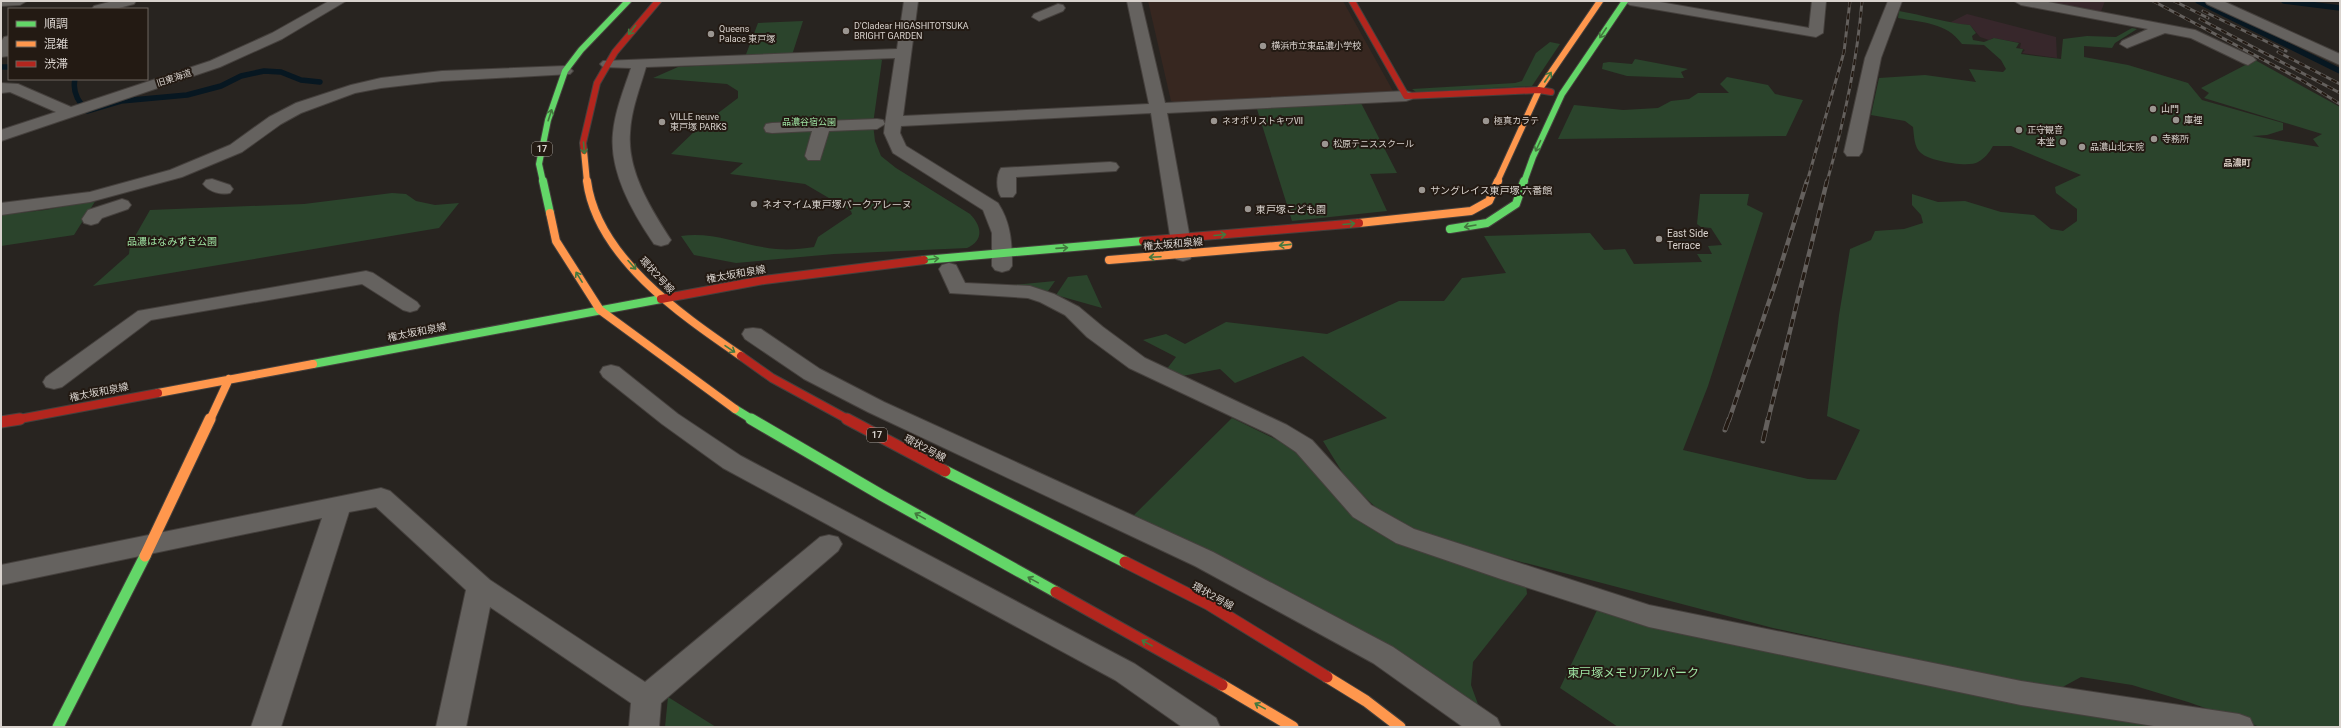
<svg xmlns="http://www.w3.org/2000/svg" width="2341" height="728" font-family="Roboto,'Noto Sans JP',sans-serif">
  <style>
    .industrial { fill: #37272b }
    .education { fill: #372720 }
    .green { fill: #2b442c }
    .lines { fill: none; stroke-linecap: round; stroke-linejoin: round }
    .stream { stroke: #071721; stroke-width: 5.5 }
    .street-casing { stroke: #45403d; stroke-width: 2 }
    .fast-far2-casing { stroke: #45403d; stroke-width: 8 }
    .fast-far1-casing { stroke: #45403d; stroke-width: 10 }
    .fast-casing { stroke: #45403d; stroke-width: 13 }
    .slow-far2-casing { stroke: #45403d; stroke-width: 8 }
    .slow-far1-casing { stroke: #45403d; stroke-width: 10 }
    .slow-casing { stroke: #45403d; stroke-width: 13 }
    .jam-far2-casing { stroke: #45403d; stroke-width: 8 }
    .jam-far1-casing { stroke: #45403d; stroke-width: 10 }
    .jam-casing { stroke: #45403d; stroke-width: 13 }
    .street { fill: #65625f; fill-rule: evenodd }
    .fast-far2 { stroke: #63d668; stroke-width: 6 }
    .fast-far1 { stroke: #63d668; stroke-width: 8 }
    .fast { stroke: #63d668; stroke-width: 11 }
    .slow-far2 { stroke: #ff974d; stroke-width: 6 }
    .slow-far1 { stroke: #ff974d; stroke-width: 8 }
    .slow { stroke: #ff974d; stroke-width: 11 }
    .jam-far2 { stroke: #b3261e; stroke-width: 6 }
    .jam-far1 { stroke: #b3261e; stroke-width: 8 }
    .jam { stroke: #b3261e; stroke-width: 11 }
    .rail-far2-casing { stroke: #64605d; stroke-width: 3 }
    .rail-far1-casing { stroke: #64605d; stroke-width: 4.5 }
    .rail-casing { stroke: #64605d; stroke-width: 5 }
    .rail-far2 { stroke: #231a13; stroke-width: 2; stroke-dasharray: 6; stroke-linecap: butt }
    .rail-far1 { stroke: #231a13; stroke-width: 3; stroke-dasharray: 8; stroke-linecap: butt }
    .rail { stroke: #231a13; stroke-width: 3.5; stroke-dasharray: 11; stroke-linecap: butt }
    .oneway { stroke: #43783e }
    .poi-dot { fill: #9b9691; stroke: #231a13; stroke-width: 1.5 }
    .labels { text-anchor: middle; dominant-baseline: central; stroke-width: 4; stroke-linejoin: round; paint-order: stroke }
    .far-poi-label { font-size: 9px; fill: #d9d3ce; stroke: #231a13; text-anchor: start }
    .far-street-label { font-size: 9px; fill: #d9d3ce; stroke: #231a13 }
    .far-park-label { font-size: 9px; fill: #9ee3a2; stroke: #231a13 }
    .shield { fill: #231a13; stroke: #a29c96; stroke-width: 1 }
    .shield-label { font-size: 9px; font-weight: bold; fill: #d9d3ce }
    .far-neighbourhood-label { font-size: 9px; font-weight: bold; fill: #d6cac0; stroke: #231a13 }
    .poi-label { font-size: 10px; fill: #d9d3ce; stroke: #231a13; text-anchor: start }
    .park-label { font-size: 10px; fill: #9ee3a2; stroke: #231a13 }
    .street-label { font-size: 10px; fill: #d9d3ce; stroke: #231a13 }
    .near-park-label { font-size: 12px; fill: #9ee3a2; stroke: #231a13 }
  </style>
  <rect width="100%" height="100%" fill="#282420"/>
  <path class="industrial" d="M 2033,1 L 2105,1 L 2100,14 Z
    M 1967,14 L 2056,37 L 2057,58 L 2022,53 L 2025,50 L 2020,48 L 2021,43 L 1993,38 L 1989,40 L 1980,37 L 1970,25 L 1949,23 Z"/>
  <path class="education" d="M 1148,1 L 1343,1 L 1393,91 L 1386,94 L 1183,104 L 1171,101 Z"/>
  <path class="green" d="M 1899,11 C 1923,15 1946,23 1970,25 L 1976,33 L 1972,36 L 1973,40 L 1984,42 L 1994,38 L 2019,43 L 2016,48 L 2023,49 L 2021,54 L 2061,59 L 2063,39 L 2087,36 L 2116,37 L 2132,28 L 2137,29 L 2115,43 L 2112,48 L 2084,46 L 2084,57 L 2128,65 L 2188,83 L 2202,100 L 2283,123 L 2283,130 L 2267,135 L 2252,136 L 2319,147 L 2313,139 L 2322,134 L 2204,98 L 2209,93 L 2201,88 L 2255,60 L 2340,107 L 2340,727 L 2260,727 L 2188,702 L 2132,685 L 2081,677 L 2057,690 L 1773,628 L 1476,550 L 1389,520 L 1347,480 L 1323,441 L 1387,418 L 1303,356 L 1235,383 L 1220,369 L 1182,376 L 1166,370 L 1176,357 L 1143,340 L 1166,334 L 1185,344 L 1226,322 L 1327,334 L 1399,301 L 1444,301 L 1462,278 L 1506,273 L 1484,236 L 1590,233 L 1604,250 L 1625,249 L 1634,264 L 1702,262 L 1697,254 L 1712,254 L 1708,246 L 1722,245 L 1711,228 L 1701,227 L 1697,224 L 1700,194 L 1749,194 L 1747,205 L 1763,213 L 1708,386 L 1683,450 L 1808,479 L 1836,480 L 1860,430 L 1827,416 L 1839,315 L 1850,249 L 1871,240 L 1875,231 L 1904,229 L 1923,223 L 1921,215 L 1912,205 L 1912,194 L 1938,202 L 1965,201 L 2001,212 L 2034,215 L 2051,229 L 2063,231 L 2077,221 L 2077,209 L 2056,193 L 2055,187 L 2081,175 L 2011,146 L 1993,146 C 1989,153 1985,158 1978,162 C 1969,168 1929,161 1921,153 C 1914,148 1914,135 1913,127 L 1905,121 L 1871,115 L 1879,78 L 1925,75 L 1976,82 L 1969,69 L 2003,72 L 2006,69 L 2001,60 L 1984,45 L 1962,44 C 1946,22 1923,23 1898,18 Z
    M 803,21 L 792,55 L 745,57 L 758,23 Z
    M 1550,42 L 1560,44 L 1532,86 L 1416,92 L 1412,89 L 1515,83 L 1522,81 L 1536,53 Z
    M 874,56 L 882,60 L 873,124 L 875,141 L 881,156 L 896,168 L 970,214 C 981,225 985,240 967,248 L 834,254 L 736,263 L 694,255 L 681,236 C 713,231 744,246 776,249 C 789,250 801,249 814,247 L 818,237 L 852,214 L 851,211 L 805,184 L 730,174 L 743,163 L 671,154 L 697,129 L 738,98 L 738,91 L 727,84 L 653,78 L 678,67 Z
    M 1635,59 L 1688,69 L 1681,72 L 1684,78 L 1681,78 L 1627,76 L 1602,69 L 1603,63 L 1609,62 L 1632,64 Z
    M 1727,77 L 1768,85 L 1775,94 L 1803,100 L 1786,136 L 1558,139 L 1574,105 L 1623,110 L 1658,108 L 1671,101 L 1689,99 L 1698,93 L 1729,93 L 1720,84 Z
    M 1361,103 L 1397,173 L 1370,174 L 1387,211 L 1292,221 L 1257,109 Z
    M 392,193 L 406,194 L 416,201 L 435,205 L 459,203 L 439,228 L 93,286 L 129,254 L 130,245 L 150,210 L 304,204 Z
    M 96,200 L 74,235 L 1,246 L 1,215 L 45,210 Z
    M 1087,275 L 1102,308 L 1056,295 L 1068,277 Z
    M 1055,281 L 1046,294 L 971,289 Z
    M 1232,418 L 1281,442 L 1300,454 L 1334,494 L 1526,585 L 1527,594 L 1473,662 L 1471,685 L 1483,718 L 1133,516 Z
    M 1598,608 L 2208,727 L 1618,727 L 1560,688 Z
    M 668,697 L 716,727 L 665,727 Z"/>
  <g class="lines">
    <path class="stream" d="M 2198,1 L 2340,71
      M 2284,1 L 2340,8
      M 1,67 L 9,67
      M 75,79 C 72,92 78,102 87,111 L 121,101 L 187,95 L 221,86 L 241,76 L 264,71 L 281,72 L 301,80 L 320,82"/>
    <g class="street-casing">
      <path id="street" d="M 1,1 L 27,1 L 20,5 L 1,6 Z
        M 113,1 L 136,1 L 134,4 L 115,9 L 92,9 L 94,6 Z
        M 329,1 L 346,1 L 282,39 L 220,67 L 1,141 L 1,130 L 56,112 L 10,92 L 1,93 L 1,83 L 18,84 L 71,107 L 210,61 L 272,33 Z
        M 904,1 L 918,1 L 903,116 L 1149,104 L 1127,1 L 1141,1 L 1165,103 L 1406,91 L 1412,93 L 1414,96 L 1412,99 L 1406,101 L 1167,113 L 1193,255 L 1190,259 L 1183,261 L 1176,259 L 1173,255 L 1151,113 L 901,126 L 900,133 L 906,146 L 998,203 C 1011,223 1012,243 1012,266 L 1009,270 L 1002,272 L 995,270 L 992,266 L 992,233 L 983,210 L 893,153 L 884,133 L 885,124 L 877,129 L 829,131 L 820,160 L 808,160 L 805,156 L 812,131 L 772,133 L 766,132 L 764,128 L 766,124 L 772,123 L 877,119 L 883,120 L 885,124 L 895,58 L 646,67 C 640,88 631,110 630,133 C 627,171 651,209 671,240 L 668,244 L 661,246 L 654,244 C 633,213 609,172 613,133 C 615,111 624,89 631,68 L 603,67 L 600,64 L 603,61 L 897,49 Z
        M 1623,1 L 1654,1 L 1809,28 L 1812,1 L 1826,1 L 1823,33 L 1816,37 L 1630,5 Z
        M 1888,1 L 1902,1 L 1881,58 L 1862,152 L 1859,156 L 1847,156 L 1844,152 L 1865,58 Z
        M 2014,1 L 2043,1 L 2195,30 L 2253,57 L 2256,60 L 2248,65 L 2243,63 L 2191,38 L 2165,33 L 2127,48 L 2120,44 L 2122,41 L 2148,29 L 2021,5 Z
        M 2205,1 L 2223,1 L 2340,54 L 2340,65 L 2207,4 Z
        M 1058,4 L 1063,5 L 1065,8 L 1063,11 L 1039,21 L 1032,17 L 1034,14 Z
        M 9,36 L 9,56 L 1,57 L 1,42 L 4,37 Z
        M 565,66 L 570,68 L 573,71 L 570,74 L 442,81 L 381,88 L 355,93 L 301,113 L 281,124 L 242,152 L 182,177 L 90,202 L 1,215 L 1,203 L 90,192 L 170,170 L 230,145 L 269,117 L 296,103 L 351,85 L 381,78 L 442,71 Z
        M 1110,162 L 1116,163 L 1119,167 L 1116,171 L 1016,177 L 1016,193 L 1013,197 L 1001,197 C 996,190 996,175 1001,168 Z
        M 212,179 L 230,185 L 233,189 L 230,193 C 221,195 209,192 203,184 L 206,180 Z
        M 122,199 L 128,201 L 131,205 L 128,209 L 102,218 L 98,223 L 91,225 L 84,223 L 82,219 L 88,210 Z
        M 949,263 L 956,265 L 965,283 L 1030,286 L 1054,294 L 1079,307 L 1103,327 L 1145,358 L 1287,425 L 1312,440 L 1371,505 L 1414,529 L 1649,605 L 2021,681 L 2239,714 L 2250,718 L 2254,727 L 2160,727 L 2021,705 L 1649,627 L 1501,579 L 1396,543 L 1353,517 L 1296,452 L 1271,435 L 1129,368 L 1087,337 L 1065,315 L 1040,302 L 1028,298 L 950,293 L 939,269 L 942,265 Z
        M 366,271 L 373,273 L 417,302 L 420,306 L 417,310 L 410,312 L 403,310 L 362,284 L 151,320 L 62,387 L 54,389 L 46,387 L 43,382 L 46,377 L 138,311 Z
        M 753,328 L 761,329 L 820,369 L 884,402 L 1213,552 L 1393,647 L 1497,718 L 1501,727 L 1463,727 L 1373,663 L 1195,566 L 868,412 L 804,379 L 745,339 L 742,334 L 745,329 Z
        M 611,365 L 619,367 L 678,414 L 741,456 L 1135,664 L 1216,718 L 1220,727 L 1182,727 L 1115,680 L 723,468 L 662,424 L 603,377 L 600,372 L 603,367 Z
        M 381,488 L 390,491 L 490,580 L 645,682 L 820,537 L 829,535 L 838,537 L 842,544 L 838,551 L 661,703 L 659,727 L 629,727 L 631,703 L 490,607 L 466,727 L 436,727 L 466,590 L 376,507 L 349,512 L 281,727 L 251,727 L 322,518 L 1,585 L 1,565 Z"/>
    </g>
    <g class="fast-far2-casing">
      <path id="fast-far2" d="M 543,182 L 539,164 L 548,120 L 565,71 L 581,50 L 628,1
        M 1524,182 L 1533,157 L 1562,94 L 1625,1"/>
    </g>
    <g class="fast-far1-casing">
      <path id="fast-far1" d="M 543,181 L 550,213
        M 1450,229 L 1487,223 L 1516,204 L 1524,181
        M 924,260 L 1143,241
        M 313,364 L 661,299
        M 735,409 L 753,420"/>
    </g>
    <g class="fast-casing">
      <path id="fast" d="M 751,419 L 883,496 L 1056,592
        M 945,471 L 1125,562
        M 58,727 L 145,556"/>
    </g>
    <g class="slow-far2-casing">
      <path id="slow-far2" d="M 584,151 L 587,182
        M 1497,182 L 1539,90 L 1600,1"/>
    </g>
    <g class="slow-far1-casing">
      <path id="slow-far1" d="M 587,181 C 597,258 683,316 741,356
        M 550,213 L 556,241 L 600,310 L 735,409
        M 1359,223 L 1471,211 L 1489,201 L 1498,181
        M 1109,260 L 1288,245
        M 158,393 L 313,364
        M 210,420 L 229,379"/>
    </g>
    <g class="slow-casing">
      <path id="slow" d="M 145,556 L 210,419
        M 1327,677 L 1366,701 L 1400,727
        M 1222,685 L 1293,727"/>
    </g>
    <g class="jam-far2-casing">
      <path id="jam-far2" d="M 1352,1 L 1406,96 L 1539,90 L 1551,92
        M 584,151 L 583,143 L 597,83 L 615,52 L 658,1"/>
    </g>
    <g class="jam-far1-casing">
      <path id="jam-far1" d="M 1143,241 L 1359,223
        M 661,299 L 764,280 L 924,260
        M 741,356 L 772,378 L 849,420
        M 14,420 L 158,393"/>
    </g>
    <g class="jam-casing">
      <path id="jam" d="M 847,419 L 945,471
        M 1,422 L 20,419
        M 1125,562 L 1208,604 L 1327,677
        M 1056,592 L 1222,685"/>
    </g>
    <use href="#street" class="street"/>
    <use href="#fast-far2" class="fast-far2"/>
    <use href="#fast-far1" class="fast-far1"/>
    <use href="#fast" class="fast"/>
    <use href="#slow-far2" class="slow-far2"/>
    <use href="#slow-far1" class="slow-far1"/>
    <use href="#slow" class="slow"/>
    <use href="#jam-far2" class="jam-far2"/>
    <use href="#jam-far1" class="jam-far1"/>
    <use href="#jam" class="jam"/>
    <g class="rail-far2-casing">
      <path id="rail-far2" d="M 2153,1 L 2303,81 L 2340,104
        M 2174,1 L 2208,18
        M 2203,11 L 2286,51
        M 2200,19 L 2340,93
        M 2278,52 L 2340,84
        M 1807,182 L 1844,52 L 1850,1
        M 1827,182 C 1844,122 1857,63 1862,1"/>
    </g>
    <g class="rail-far1-casing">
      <path id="rail-far1" d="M 1729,420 L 1775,284 L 1807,181
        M 1768,420 L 1827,181"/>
    </g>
    <g class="rail-casing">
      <path id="rail" d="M 1725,430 L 1729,419
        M 1763,441 L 1768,419"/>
    </g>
    <use href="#rail-far2" class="rail-far2"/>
    <use href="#rail-far1" class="rail-far1"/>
    <use href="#rail" class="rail"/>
  </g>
  <defs><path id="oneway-shaft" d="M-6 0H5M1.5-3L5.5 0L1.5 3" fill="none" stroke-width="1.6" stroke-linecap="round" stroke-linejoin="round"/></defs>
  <g class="oneway">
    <use href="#oneway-shaft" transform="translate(632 30) rotate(128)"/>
    <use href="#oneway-shaft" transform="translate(1603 33) rotate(124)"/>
    <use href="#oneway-shaft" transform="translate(1548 77) rotate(-56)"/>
    <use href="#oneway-shaft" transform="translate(550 115) rotate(-72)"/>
    <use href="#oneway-shaft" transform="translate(1538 146) rotate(115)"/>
    <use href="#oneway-shaft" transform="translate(584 148) rotate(85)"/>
    <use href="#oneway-shaft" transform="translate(1349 224) rotate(-5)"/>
    <use href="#oneway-shaft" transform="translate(1470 226) rotate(170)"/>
    <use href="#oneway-shaft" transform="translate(1220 235) rotate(-5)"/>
    <use href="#oneway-shaft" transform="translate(1285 245) rotate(174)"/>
    <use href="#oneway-shaft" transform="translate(1062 248) rotate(-4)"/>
    <use href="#oneway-shaft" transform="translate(1155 257) rotate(177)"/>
    <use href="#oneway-shaft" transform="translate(933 259) rotate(-7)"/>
    <use href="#oneway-shaft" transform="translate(632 265) rotate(48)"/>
    <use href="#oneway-shaft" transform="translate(579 277) rotate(-122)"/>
    <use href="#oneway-shaft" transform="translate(730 349) rotate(34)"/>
    <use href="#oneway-shaft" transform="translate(920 516) rotate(-151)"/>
    <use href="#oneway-shaft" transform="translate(1033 580) rotate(-151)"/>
    <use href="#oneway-shaft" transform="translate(1147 643) rotate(-151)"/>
    <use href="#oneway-shaft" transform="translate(1260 706) rotate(-151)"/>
  </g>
  <g class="poi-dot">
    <circle cx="846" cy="31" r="4"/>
    <circle cx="711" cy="34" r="4"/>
    <circle cx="1263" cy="46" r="4"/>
    <circle cx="2153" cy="109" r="4"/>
    <circle cx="2176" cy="120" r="4"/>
    <circle cx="1214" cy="121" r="4"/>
    <circle cx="1486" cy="121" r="4"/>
    <circle cx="662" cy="122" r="4"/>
    <circle cx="2019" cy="130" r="4"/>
    <circle cx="2154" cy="139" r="4"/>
    <circle cx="2063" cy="142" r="4"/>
    <circle cx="1325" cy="144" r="4"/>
    <circle cx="2082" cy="147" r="4"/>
    <circle cx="1422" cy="190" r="4"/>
    <circle cx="754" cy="204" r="4"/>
    <circle cx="1248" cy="209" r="4"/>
    <circle cx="1659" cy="239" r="4"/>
  </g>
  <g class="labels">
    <g class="far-poi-label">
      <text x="854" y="26">D'Cladear HIGASHITOTSUKA<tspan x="854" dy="10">BRIGHT GARDEN</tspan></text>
      <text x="719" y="29">Queens<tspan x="719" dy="10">Palace 東戸塚</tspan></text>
      <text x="1271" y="46">横浜市立東品濃小学校</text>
      <text x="2161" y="109">山門</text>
      <text x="670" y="117">VILLE neuve<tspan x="670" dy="10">東戸塚 PARKS</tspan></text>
      <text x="2184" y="120">庫裡</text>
      <text x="1222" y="121">ネオポリストキワⅦ</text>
      <text x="1494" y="121">極真カラテ</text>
      <text x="2027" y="130">正守観音</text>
      <text x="2162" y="139">寺務所</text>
      <text x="2055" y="142" text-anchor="end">本堂</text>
      <text x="1333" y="144">松原テニススクール</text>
      <text x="2090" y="147">品濃山北天院</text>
    </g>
    <g class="far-street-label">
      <text transform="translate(174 78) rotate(-18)">旧東海道</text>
    </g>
    <g class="far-park-label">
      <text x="809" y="122">品濃谷宿公園</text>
    </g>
    <g class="shield">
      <rect x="532" y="142" width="20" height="14" rx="3"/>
      <rect x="867" y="428" width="20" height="14" rx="3"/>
    </g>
    <g class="shield-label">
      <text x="542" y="149">17</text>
      <text x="877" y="435">17</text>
    </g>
    <g class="far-neighbourhood-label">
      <text x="2237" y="163">品濃町</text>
    </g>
    <g class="poi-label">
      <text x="1430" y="190">サングレイス東戸塚 六番館</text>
      <text x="762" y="204">ネオマイム東戸塚パークアレーヌ</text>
      <text x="1256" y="209">東戸塚こども園</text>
      <text x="1667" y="233">East Side<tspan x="1667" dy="12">Terrace</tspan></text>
    </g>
    <g class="park-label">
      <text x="172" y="241">品濃はなみずき公園</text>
    </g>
    <g class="street-label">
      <text transform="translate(1173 244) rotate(-5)">権太坂和泉線</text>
      <text transform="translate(736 274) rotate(-10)">権太坂和泉線</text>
      <text transform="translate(657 275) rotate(47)">環状2号線</text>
      <text transform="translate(417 332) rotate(-11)">権太坂和泉線</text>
      <text transform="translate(99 392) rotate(-11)">権太坂和泉線</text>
      <text transform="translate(925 448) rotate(28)">環状2号線</text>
      <text transform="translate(1213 596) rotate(29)">環状2号線</text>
    </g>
    <g class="near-park-label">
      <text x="1633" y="673">東戸塚メモリアルパーク</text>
    </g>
  </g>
  <rect width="2341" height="728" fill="none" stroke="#d9d3ce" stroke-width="4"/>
  <rect x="8" y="8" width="140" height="72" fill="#231a13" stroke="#6c645e"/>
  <rect x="16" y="21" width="20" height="6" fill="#63d668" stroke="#6c645e"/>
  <text x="44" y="28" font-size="12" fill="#d9d3ce">順調</text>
  <rect x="16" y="41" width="20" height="6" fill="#ff974d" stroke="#6c645e"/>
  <text x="44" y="48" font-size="12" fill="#d9d3ce">混雑</text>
  <rect x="16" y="61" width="20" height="6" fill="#b3261e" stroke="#6c645e"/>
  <text x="44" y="68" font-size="12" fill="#d9d3ce">渋滞</text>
</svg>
